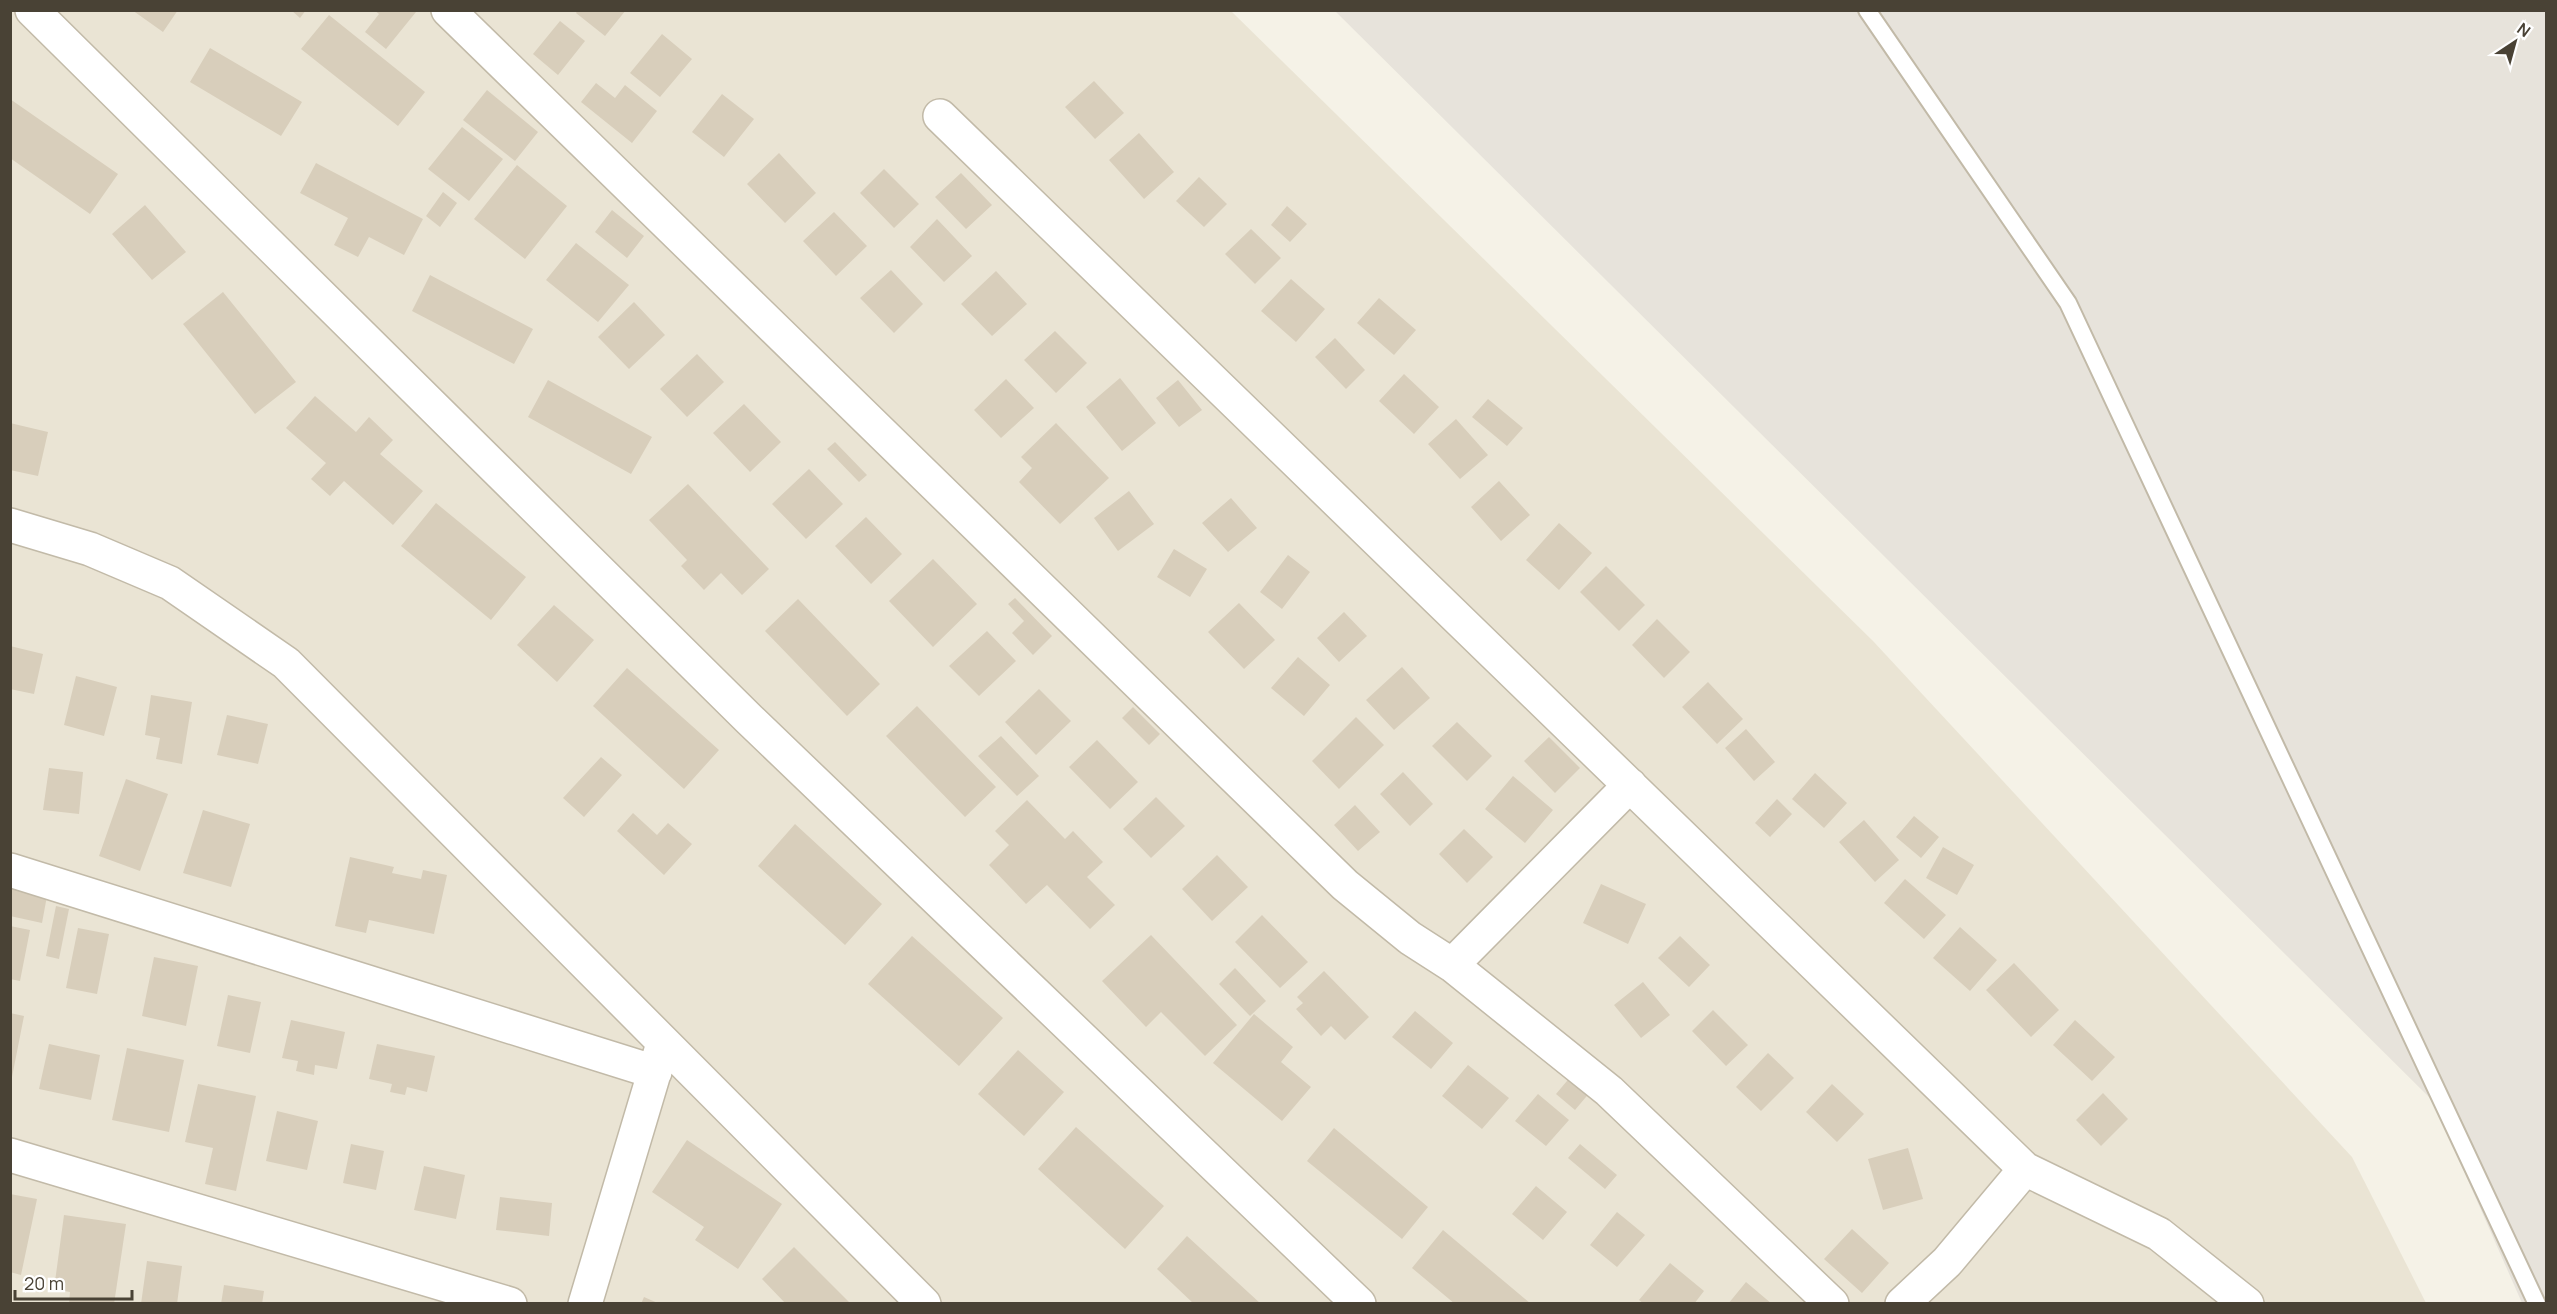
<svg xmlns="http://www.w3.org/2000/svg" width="2557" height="1314" font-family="Manrope,sans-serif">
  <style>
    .residential { fill: #eae4d4 }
    .industrial { fill: #e7e3db }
    .building { fill: #d8cebb }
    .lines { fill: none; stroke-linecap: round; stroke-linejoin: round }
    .lane-casing { stroke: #c2baa8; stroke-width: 20 }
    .street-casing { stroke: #c2baa8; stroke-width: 36 }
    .lane { stroke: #fff; stroke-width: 16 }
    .street { stroke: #fff; stroke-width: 33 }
  </style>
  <rect width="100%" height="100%" fill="#f5f2e7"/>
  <path class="residential" d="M 10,11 L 1231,11 L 1873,641 L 2352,1157 L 2426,1303 L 11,1303 Z"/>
  <path class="industrial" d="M 1335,11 L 2546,11 L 2546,1303 L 2522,1303 L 2433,1101 Z"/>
  <path class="building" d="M 132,10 L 178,10 L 163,32 Z
    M 291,10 L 306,10 L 300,18 Z
    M 374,10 L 415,10 L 416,12 L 386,49 L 365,32 L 379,14 Z
    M 578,10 L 626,10 L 605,36 L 576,13 Z
    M 329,15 L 425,92 L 398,126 L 301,49 Z
    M 560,21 L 585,41 L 558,75 L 533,54 Z
    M 662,34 L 692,59 L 660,97 L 630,73 Z
    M 210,48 L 302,102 L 281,136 L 190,82 Z
    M 1094,81 L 1124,113 L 1095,139 L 1065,107 Z
    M 596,83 L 615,98 L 625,85 L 657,111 L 632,143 L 581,102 Z
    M 487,90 L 538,132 L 515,161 L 463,120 Z
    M 722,94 L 754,119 L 724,157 L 692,132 Z
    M 10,99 L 118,174 L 90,214 L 10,158 Z
    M 462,127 L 503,159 L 469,201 L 428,169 Z
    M 1139,133 L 1174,172 L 1144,199 L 1109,160 Z
    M 779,153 L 816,193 L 785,223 L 747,184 Z
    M 316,163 L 423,219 L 404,255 L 369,237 L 358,257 L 334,245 L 348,218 L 300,193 Z
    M 517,165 L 567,206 L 525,259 L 474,219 Z
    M 884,169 L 919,204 L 894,228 L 860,193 Z
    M 961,173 L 992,205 L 966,229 L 935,197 Z
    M 1199,177 L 1227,204 L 1204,227 L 1176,201 Z
    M 443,192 L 457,203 L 440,227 L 426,216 Z
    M 145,205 L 186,252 L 152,280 L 112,234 Z
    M 1287,206 L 1307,224 L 1290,242 L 1271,225 Z
    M 612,210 L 644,236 L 627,258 L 595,232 Z
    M 834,212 L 867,246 L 836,276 L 803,241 Z
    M 937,219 L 972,256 L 944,282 L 910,247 Z
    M 1251,229 L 1281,258 L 1255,284 L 1225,254 Z
    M 576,243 L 629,285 L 598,322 L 546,280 Z
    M 891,270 L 923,304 L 894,333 L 860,298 Z
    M 996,271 L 1027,304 L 992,336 L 961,304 Z
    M 430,275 L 533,329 L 514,364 L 412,311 Z
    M 1291,279 L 1325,309 L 1296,342 L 1261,311 Z
    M 223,292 L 296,382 L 255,414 L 183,324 Z
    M 1379,298 L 1416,330 L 1394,355 L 1357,323 Z
    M 634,302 L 665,335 L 629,369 L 598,337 Z
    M 1055,331 L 1087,363 L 1056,393 L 1024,360 Z
    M 1335,338 L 1365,370 L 1346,389 L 1315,357 Z
    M 697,354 L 724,382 L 687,417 L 660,389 Z
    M 1404,374 L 1439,407 L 1414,434 L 1379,401 Z
    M 1120,378 L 1156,423 L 1122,451 L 1086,407 Z
    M 1006,379 L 1034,408 L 1001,438 L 974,410 Z
    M 548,380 L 652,437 L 631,474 L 528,417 Z
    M 1178,380 L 1202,410 L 1179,427 L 1156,398 Z
    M 315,396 L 356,432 L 369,417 L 393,440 L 380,454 L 423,491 L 393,525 L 344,481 L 330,496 L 311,479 L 326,463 L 286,428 Z
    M 1488,399 L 1523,428 L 1507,446 L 1472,417 Z
    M 744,404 L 781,442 L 750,472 L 713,433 Z
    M 1456,419 L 1488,455 L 1460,479 L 1428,444 Z
    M 10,423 L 48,432 L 38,476 L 10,470 Z
    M 1056,423 L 1109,478 L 1060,524 L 1019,482 L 1032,468 L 1021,457 Z
    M 835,442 L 867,475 L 859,482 L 827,449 Z
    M 809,469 L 843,504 L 806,539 L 772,504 Z
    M 1499,481 L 1530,515 L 1501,541 L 1471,507 Z
    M 688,484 L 769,569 L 742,595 L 721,573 L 704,590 L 681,566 L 687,560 L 649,520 Z
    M 1129,491 L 1154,524 L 1118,551 L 1094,518 Z
    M 1231,498 L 1257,528 L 1228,552 L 1202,523 Z
    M 436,503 L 526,577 L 491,620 L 401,546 Z
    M 866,517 L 902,554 L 871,584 L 835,546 Z
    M 1559,523 L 1592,553 L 1559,590 L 1526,560 Z
    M 1174,549 L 1207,569 L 1190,597 L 1157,577 Z
    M 1288,555 L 1310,572 L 1282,609 L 1260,592 Z
    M 933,559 L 977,604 L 933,647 L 889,601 Z
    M 1606,566 L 1645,605 L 1619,631 L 1580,592 Z
    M 1015,598 L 1052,636 L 1033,655 L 1012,633 L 1024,621 L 1008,604 Z
    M 798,599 L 880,684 L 847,716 L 765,631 Z
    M 1239,603 L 1275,640 L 1244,669 L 1208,632 Z
    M 554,605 L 594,640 L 557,682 L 517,645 Z
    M 1344,612 L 1367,636 L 1339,662 L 1317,638 Z
    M 1657,619 L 1690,652 L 1664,678 L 1632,645 Z
    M 987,631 L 1016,661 L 979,696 L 949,666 Z
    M 10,646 L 43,654 L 34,694 L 10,689 Z
    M 1298,657 L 1330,685 L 1304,716 L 1271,688 Z
    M 1402,667 L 1430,698 L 1394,730 L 1366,700 Z
    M 627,668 L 719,750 L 684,789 L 593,706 Z
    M 76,676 L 117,687 L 104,736 L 64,725 Z
    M 1708,682 L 1743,719 L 1717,744 L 1682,707 Z
    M 1039,689 L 1071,721 L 1036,755 L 1005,722 Z
    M 151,695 L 192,702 L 182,764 L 156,759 L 160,738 L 145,735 Z
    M 917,706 L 996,787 L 965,817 L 886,736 Z
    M 1133,707 L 1160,734 L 1149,745 L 1122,718 Z
    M 227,715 L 268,724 L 258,764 L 217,755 Z
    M 1356,717 L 1384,745 L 1339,789 L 1312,761 Z
    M 1457,722 L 1492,756 L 1467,781 L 1432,746 Z
    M 1746,729 L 1775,762 L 1754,781 L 1725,748 Z
    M 1001,736 L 1039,776 L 1017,796 L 978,756 Z
    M 1549,737 L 1580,768 L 1555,793 L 1524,761 Z
    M 1097,740 L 1138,782 L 1110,809 L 1069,767 Z
    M 601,757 L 622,775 L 584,817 L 563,798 Z
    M 49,768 L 83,772 L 79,814 L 43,810 Z
    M 1403,772 L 1433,804 L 1410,826 L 1380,794 Z
    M 1815,773 L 1847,803 L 1824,828 L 1792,799 Z
    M 1513,776 L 1553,810 L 1525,843 L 1485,809 Z
    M 126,779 L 168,794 L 140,871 L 99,856 Z
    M 1156,797 L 1185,826 L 1151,858 L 1123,829 Z
    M 1777,799 L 1792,814 L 1770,837 L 1755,823 Z
    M 1027,800 L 1065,839 L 1073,831 L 1103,862 L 1087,877 L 1115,905 L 1090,929 L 1047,885 L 1026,904 L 989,865 L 1009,845 L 995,831 Z
    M 1355,805 L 1380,832 L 1358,851 L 1334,825 Z
    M 203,810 L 250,824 L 231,887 L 183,873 Z
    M 633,813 L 657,835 L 668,823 L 692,844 L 664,875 L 617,831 Z
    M 1914,816 L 1939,837 L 1921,858 L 1896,837 Z
    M 1864,820 L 1899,860 L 1875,882 L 1839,842 Z
    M 795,824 L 882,904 L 845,945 L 758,866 Z
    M 1464,829 L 1493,857 L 1467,883 L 1439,854 Z
    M 1943,847 L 1974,865 L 1957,895 L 1926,878 Z
    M 1217,855 L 1248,887 L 1212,921 L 1182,889 Z
    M 350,857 L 394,867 L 392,873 L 421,879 L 423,870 L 447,875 L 434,934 L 369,920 L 366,933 L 335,926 Z
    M 1905,879 L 1946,915 L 1924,939 L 1884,903 Z
    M 1601,884 L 1646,904 L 1628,944 L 1583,923 Z
    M 10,888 L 47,896 L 42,923 L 10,916 Z
    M 56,906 L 69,909 L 59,959 L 46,956 Z
    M 1262,915 L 1308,962 L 1280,988 L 1235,942 Z
    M 10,926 L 30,930 L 20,981 L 10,979 Z
    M 1960,927 L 1997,960 L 1970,991 L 1933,958 Z
    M 78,928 L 109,934 L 97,994 L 66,988 Z
    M 1151,935 L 1237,1025 L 1205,1056 L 1161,1012 L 1146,1027 L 1102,981 Z
    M 912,936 L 1003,1018 L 959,1066 L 868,984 Z
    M 1680,936 L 1710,965 L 1689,987 L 1658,958 Z
    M 154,957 L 198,966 L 186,1026 L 142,1016 Z
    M 2014,963 L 2059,1010 L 2031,1037 L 1986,990 Z
    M 1235,968 L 1266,1001 L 1250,1016 L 1219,984 Z
    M 1324,971 L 1369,1017 L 1345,1040 L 1331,1026 L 1321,1036 L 1296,1009 L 1303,1003 L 1297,997 Z
    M 1643,982 L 1670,1015 L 1641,1038 L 1614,1005 Z
    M 228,995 L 261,1002 L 250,1053 L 217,1046 Z
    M 1713,1010 L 1748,1045 L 1726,1066 L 1692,1031 Z
    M 1415,1011 L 1453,1043 L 1431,1069 L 1392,1037 Z
    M 10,1013 L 24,1016 L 12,1077 L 10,1077 Z
    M 1254,1014 L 1293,1047 L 1281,1062 L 1311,1087 L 1282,1121 L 1213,1063 Z
    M 291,1020 L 345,1032 L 337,1069 L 315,1065 L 314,1075 L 296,1071 L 298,1061 L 282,1058 Z
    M 2075,1020 L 2115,1057 L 2092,1081 L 2053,1045 Z
    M 49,1044 L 100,1055 L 91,1100 L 39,1089 Z
    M 377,1044 L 435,1056 L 427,1092 L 407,1087 L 405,1095 L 390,1092 L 392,1084 L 369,1079 Z
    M 127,1048 L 184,1060 L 169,1132 L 112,1120 Z
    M 1018,1050 L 1064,1092 L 1024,1136 L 978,1094 Z
    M 1768,1053 L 1794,1078 L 1761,1111 L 1736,1087 Z
    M 1468,1065 L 1509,1098 L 1482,1129 L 1442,1096 Z
    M 1572,1075 L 1591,1091 L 1575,1110 L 1556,1094 Z
    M 198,1084 L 256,1096 L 236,1191 L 205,1184 L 213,1148 L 185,1142 Z
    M 1832,1084 L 1864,1114 L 1837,1142 L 1806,1112 Z
    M 2103,1093 L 2128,1119 L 2101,1146 L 2076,1120 Z
    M 1538,1094 L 1569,1120 L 1546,1146 L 1515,1121 Z
    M 277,1111 L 318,1121 L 307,1170 L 266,1161 Z
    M 1076,1127 L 1164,1206 L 1125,1249 L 1038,1169 Z
    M 1334,1128 L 1428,1207 L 1402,1239 L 1307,1161 Z
    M 687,1140 L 782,1204 L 738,1269 L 695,1240 L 704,1227 L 652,1192 Z
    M 351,1144 L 384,1151 L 376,1190 L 343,1183 Z
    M 1580,1144 L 1617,1175 L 1605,1189 L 1568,1158 Z
    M 1908,1148 L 1923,1199 L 1883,1210 L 1868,1159 Z
    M 424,1166 L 465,1175 L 456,1219 L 414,1210 Z
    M 1536,1186 L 1567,1212 L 1543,1240 L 1512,1214 Z
    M 10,1194 L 37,1199 L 21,1275 L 10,1272 Z
    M 500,1197 L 552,1203 L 549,1236 L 496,1230 Z
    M 1617,1212 L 1645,1235 L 1617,1267 L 1590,1245 Z
    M 64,1215 L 126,1224 L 114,1304 L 69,1304 L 70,1292 L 54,1289 Z
    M 1852,1229 L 1889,1263 L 1862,1293 L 1824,1259 Z
    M 1443,1230 L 1531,1304 L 1455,1304 L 1412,1268 Z
    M 1187,1236 L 1261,1304 L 1194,1304 L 1157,1269 Z
    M 794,1247 L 851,1304 L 786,1304 L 762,1279 Z
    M 147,1261 L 182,1266 L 177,1304 L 141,1304 Z
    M 1670,1263 L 1704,1291 L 1694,1304 L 1644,1304 L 1639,1300 Z
    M 1746,1282 L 1772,1304 L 1728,1304 Z
    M 224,1285 L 264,1291 L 262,1304 L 221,1304 Z
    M 644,1297 L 660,1304 L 641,1304 Z"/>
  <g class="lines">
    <g class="lane-casing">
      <path id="lane" d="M 1867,10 L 2068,303 L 2537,1304"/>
    </g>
    <g class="street-casing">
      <path id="street" d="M 32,10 L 749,719 L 1359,1304
        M 448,10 L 1345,885 L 1410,938 L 1452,965 L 1609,1091 L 1832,1304
        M 940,116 L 2025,1169 L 2159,1234 L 2247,1304
        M 10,525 L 90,549 L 170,583 L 286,663 L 924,1304
        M 10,870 L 655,1072
        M 1452,965 L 1630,785
        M 10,1155 L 510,1304
        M 585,1304 L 661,1050
        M 1902,1304 L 1947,1262 L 2025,1169"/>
    </g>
    <use href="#lane" class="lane"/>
    <use href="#street" class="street"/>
  </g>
  <rect width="2557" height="1314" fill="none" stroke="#494235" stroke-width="24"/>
  <g transform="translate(2515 42) rotate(36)" stroke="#ffffff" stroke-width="4.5" paint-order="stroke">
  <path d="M0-4.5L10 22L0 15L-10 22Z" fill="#494235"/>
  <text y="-9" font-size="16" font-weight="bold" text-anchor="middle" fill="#494235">N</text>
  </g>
  <path d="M15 1290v9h117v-9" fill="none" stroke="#494235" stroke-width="3"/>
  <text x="24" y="1290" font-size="18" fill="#494235" stroke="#ffffff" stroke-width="4.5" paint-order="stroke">20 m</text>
</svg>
